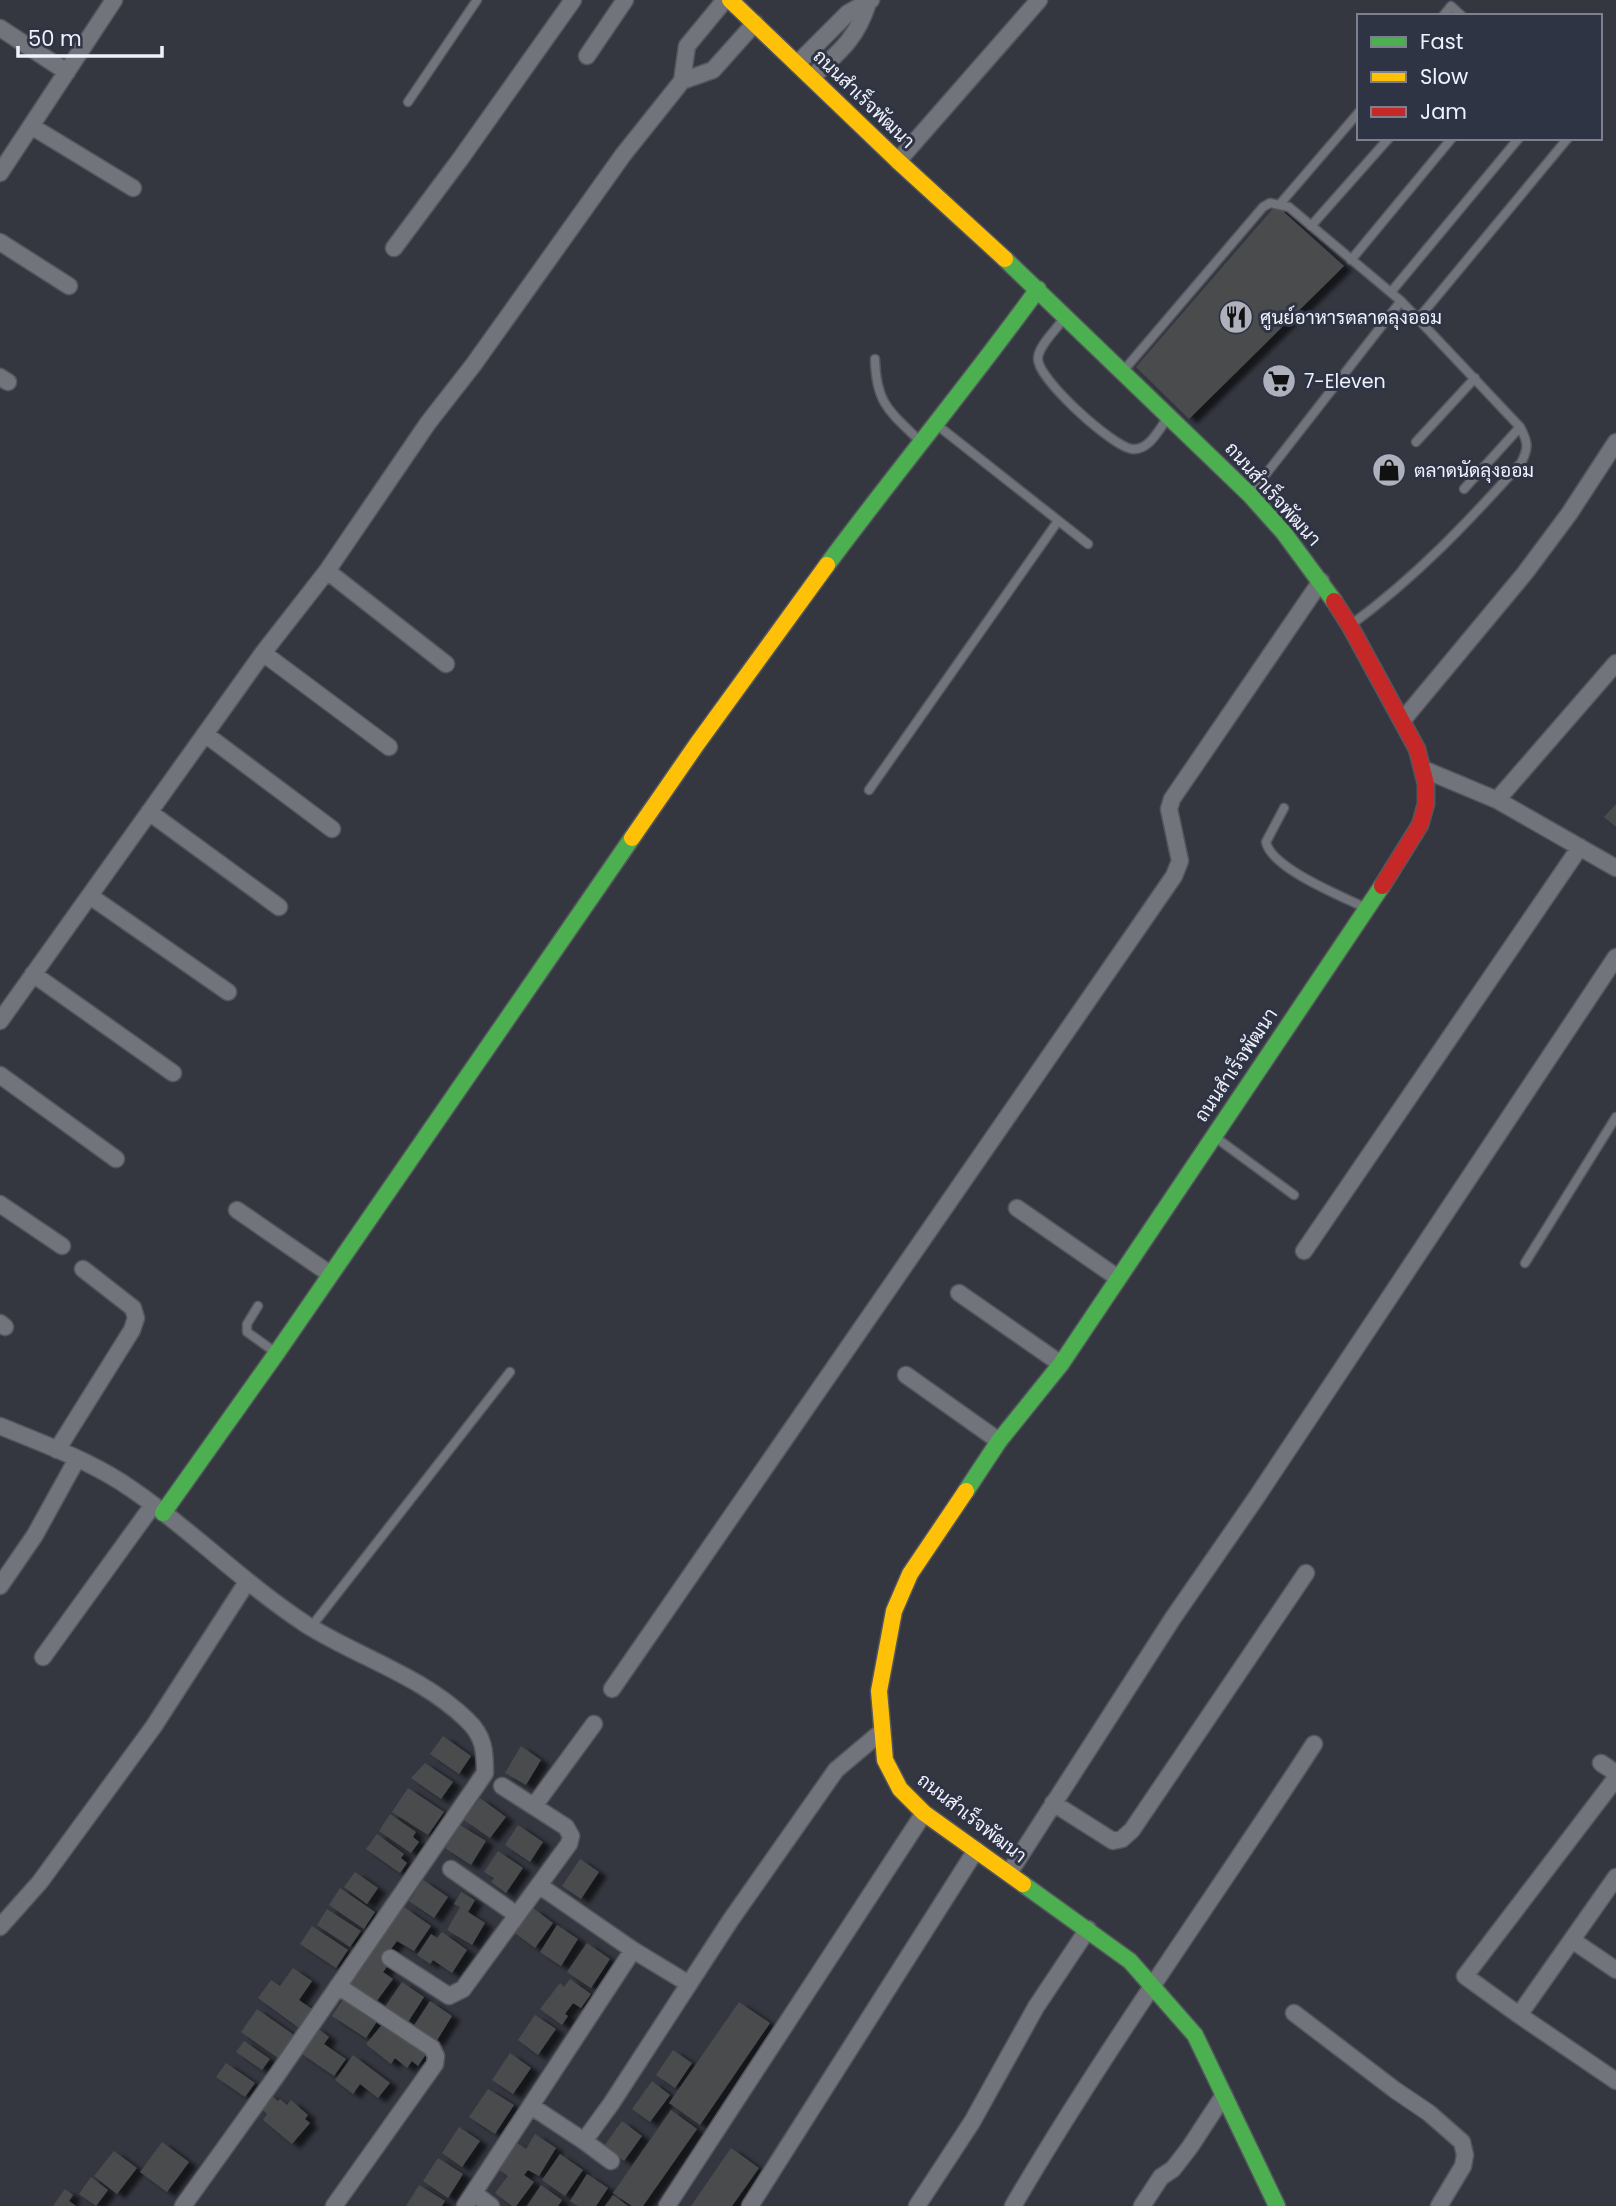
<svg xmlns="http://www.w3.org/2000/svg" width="1616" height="2206" font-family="Poppins,Sarabun,sans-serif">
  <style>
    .building { fill: #494c4e; filter: url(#shadow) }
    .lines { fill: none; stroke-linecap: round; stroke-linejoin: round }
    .lane-casing { stroke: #54565e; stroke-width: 11 }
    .street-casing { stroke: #54565e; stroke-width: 19 }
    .fast-casing { stroke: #54565e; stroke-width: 19 }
    .slow-casing { stroke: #54565e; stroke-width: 19 }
    .jam-casing { stroke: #54565e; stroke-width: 19 }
    .lane { stroke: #72747c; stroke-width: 8 }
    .street { stroke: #72747c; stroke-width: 16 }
    .fast { stroke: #4caf50; stroke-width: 16 }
    .slow { stroke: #ffc107; stroke-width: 16 }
    .jam { stroke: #c62828; stroke-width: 16 }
    .labels { text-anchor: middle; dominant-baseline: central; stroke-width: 6; stroke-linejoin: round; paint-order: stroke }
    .street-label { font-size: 19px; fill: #eff2fd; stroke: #2f3445 }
    .poi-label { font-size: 19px; fill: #eff2fd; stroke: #2f3445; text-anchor: start }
  </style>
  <defs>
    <filter id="shadow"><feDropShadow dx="8" dy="4.5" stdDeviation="2" flood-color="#0009"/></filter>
  </defs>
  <rect width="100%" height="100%" fill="#343740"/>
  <path class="building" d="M 1276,205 L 1344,266 L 1189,419 L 1136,367 Z
    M 1616,804 L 1616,827 L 1604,817 Z
    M 443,1736 L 471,1756 L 459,1774 L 430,1754 Z
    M 521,1746 L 541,1760 L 526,1785 L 505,1773 Z
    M 425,1763 L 453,1782 L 441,1799 L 411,1778 Z
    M 408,1788 L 444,1812 L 428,1835 L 392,1812 Z
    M 480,1798 L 506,1817 L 490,1838 L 464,1820 Z
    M 390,1814 L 416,1832 L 413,1837 L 419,1842 L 411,1853 L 379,1831 Z
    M 460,1825 L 486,1841 L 471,1865 L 445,1848 Z
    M 518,1825 L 543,1842 L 530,1862 L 505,1845 Z
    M 377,1834 L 404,1854 L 401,1858 L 407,1863 L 400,1873 L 366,1849 Z
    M 498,1851 L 523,1868 L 506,1893 L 491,1882 L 494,1878 L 484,1872 Z
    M 580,1859 L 599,1872 L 581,1899 L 562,1886 Z
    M 355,1872 L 378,1888 L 367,1904 L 344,1887 Z
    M 423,1880 L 448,1897 L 434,1918 L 409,1901 Z
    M 340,1888 L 375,1912 L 364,1929 L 329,1905 Z
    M 461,1892 L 475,1900 L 468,1912 L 485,1923 L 472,1945 L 447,1930 L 460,1907 L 454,1904 Z
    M 404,1907 L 431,1926 L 414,1951 L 397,1941 L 383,1960 L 389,1964 L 383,1972 L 393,1979 L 376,2002 L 350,1984 L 367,1961 L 364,1958 L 383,1931 L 386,1933 Z
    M 533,1908 L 553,1923 L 535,1948 L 515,1933 Z
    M 327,1909 L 361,1931 L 350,1947 L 317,1925 Z
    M 557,1925 L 578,1939 L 561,1966 L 540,1952 Z
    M 312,1926 L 348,1950 L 336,1968 L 300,1944 Z
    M 442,1932 L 467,1950 L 452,1973 L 433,1960 L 430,1964 L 417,1955 L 431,1934 L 437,1938 Z
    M 587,1943 L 610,1959 L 591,1988 L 567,1972 Z
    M 293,1968 L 312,1981 L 299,2000 L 312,2009 L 299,2028 L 258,1998 L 271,1980 L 280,1986 Z
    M 570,1979 L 591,1994 L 581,2008 L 573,2003 L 565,2014 L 568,2016 L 562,2025 L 540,2009 L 560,1983 L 564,1987 Z
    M 402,1982 L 424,1997 L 408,2022 L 385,2007 Z
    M 346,1995 L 380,2017 L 366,2038 L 332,2016 Z
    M 430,2001 L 452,2016 L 436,2042 L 413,2027 Z
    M 739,2002 L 770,2023 L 700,2125 L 669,2103 Z
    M 257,2009 L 294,2035 L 278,2058 L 241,2032 Z
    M 535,2015 L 556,2029 L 538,2055 L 518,2040 Z
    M 385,2021 L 428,2051 L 418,2066 L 412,2061 L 407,2068 L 395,2058 L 391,2064 L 366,2044 Z
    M 316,2027 L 329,2037 L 324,2044 L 346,2059 L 334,2076 L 299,2052 Z
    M 244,2041 L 270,2059 L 262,2070 L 236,2052 Z
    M 673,2050 L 692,2063 L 675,2088 L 656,2075 Z
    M 510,2053 L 531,2068 L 513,2094 L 492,2080 Z
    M 353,2055 L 390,2083 L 378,2098 L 360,2084 L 353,2094 L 335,2080 Z
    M 226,2063 L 255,2083 L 245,2097 L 216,2077 Z
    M 652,2081 L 670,2095 L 650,2122 L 632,2109 Z
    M 488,2089 L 514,2105 L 495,2134 L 469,2117 Z
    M 269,2094 L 278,2101 L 280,2099 L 287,2105 L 291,2100 L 308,2115 L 305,2119 L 310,2123 L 292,2144 L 263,2120 L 267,2114 L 259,2107 Z
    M 671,2110 L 697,2129 L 643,2206 L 632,2206 L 613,2193 Z
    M 622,2121 L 642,2136 L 624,2161 L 604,2146 Z
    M 459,2127 L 480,2141 L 462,2167 L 442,2153 Z
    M 535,2134 L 556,2148 L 539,2176 L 528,2170 L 524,2175 L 534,2182 L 516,2206 L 512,2206 L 495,2193 L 508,2176 L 498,2169 L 517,2143 L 526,2149 Z
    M 162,2142 L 189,2162 L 167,2192 L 140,2172 Z
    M 731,2148 L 759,2168 L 732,2206 L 691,2206 Z
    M 114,2151 L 137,2168 L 117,2194 L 94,2176 Z
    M 560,2154 L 583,2170 L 565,2196 L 542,2180 Z
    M 438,2158 L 463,2174 L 448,2198 L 423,2181 Z
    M 587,2174 L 608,2188 L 596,2206 L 578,2206 L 570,2201 Z
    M 91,2177 L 108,2190 L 96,2206 L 79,2194 Z
    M 419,2185 L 445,2201 L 442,2206 L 406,2206 Z
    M 541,2185 L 562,2200 L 558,2206 L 527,2206 Z
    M 65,2189 L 73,2195 L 69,2201 L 76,2206 L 53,2206 Z
    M 613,2195 L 628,2206 L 605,2206 Z"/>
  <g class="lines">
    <g class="lane-casing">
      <path id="lane" d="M 1443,16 L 1451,6 L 1462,16
        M 408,102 L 477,0
        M 1280,204 L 1359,112
        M 1311,226 L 1389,138
        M 1351,260 L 1452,138
        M 1391,292 L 1519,138
        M 1064,318 C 1057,329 1039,345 1038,358 C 1036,378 1113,447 1132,449 C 1149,451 1159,429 1167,419
        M 1418,319 L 1568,138
        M 875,359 C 876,404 890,412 920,441
        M 1124,370 L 1263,207 L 1270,203 L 1289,207 L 1401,301 L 1252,492
        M 937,425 L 1088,544
        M 1416,442 L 1475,378
        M 1464,489 L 1520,427
        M 1352,624 C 1416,577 1468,522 1521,463 C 1529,448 1528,442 1520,427 L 1401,301
        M 869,790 L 1058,521
        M 1284,808 L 1266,842 C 1271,868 1341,896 1366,908
        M 1215,1137 L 1294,1195
        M 1525,1263 L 1616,1117
        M 258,1306 L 247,1324 L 247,1332 L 275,1352
        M 311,1627 L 510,1372"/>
    </g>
    <g class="street-casing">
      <path id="street" d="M 0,28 L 67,72
        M 587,56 L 625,0
        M 797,64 L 848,13 L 871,0
        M 812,77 C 839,52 856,40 868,3
        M 682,81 L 713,70 L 755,23
        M 31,126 L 133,188
        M 898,161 L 1039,0
        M 0,173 L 114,0
        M 0,242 L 69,286
        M 394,248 L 461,158 L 573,0
        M 0,377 L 8,382
        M 327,571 L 446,664
        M 263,653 L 389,747
        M 1402,721 L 1525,573 L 1569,514 L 1616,442
        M 205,734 L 332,829
        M 1423,769 L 1497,800 L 1616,868
        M 1497,800 L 1616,663
        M 149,812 L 279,907
        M 90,896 L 228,992
        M 33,974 L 173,1073
        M 0,1021 L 263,653 L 327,571 L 428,423 L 474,364 L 623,155 L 682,81 L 687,46 L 725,0
        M 0,1075 L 116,1159
        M 0,1204 L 62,1246
        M 1017,1208 L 1118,1278
        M 237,1210 L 330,1274
        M 1304,1251 L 1580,847
        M 959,1293 L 1061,1364
        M 0,1323 L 5,1327
        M 906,1375 L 999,1441
        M 0,1426 C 41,1443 83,1458 121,1482 C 187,1525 241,1582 307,1625 C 360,1658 422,1676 467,1720 C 484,1736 485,1751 485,1773 L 277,2075 L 183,2206
        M 57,1450 L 132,1330 L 136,1318 L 133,1308 L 83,1269
        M 0,1586 L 35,1535 L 77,1459
        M 43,1657 L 153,1505
        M 612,1689 L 1174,876 L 1180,861 L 1169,809 L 1172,799 L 1321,581
        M 1601,1763 L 1616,1773
        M 1616,1778 L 1465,1976 L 1519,2015 L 1616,2081
        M 1053,1803 L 1113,1841 L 1122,1839 L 1132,1830 L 1306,1573
        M 534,1806 L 594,1724
        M 451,1869 L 517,1915
        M 1009,1873 L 1173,1618 L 1256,1498 L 1616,957
        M 540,1886 L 633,1950 L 689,1984
        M 0,1927 L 40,1882 L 154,1726 L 247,1582
        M 1572,1940 L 1616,1970
        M 390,1958 L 449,1996 L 463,1989 L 569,1844 L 571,1836 L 566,1827 L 502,1786
        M 1294,2013 L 1395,2090 L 1429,2113 L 1462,2142 L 1465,2155 L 1463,2166 L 1439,2206
        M 1519,2015 L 1616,1877
        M 531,2106 L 584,2141 L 611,2104 L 730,1921 L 836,1770 L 881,1732
        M 584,2141 L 611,2161
        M 474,2193 L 491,2206
        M 334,2206 L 435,2064 L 436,2056 L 432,2048 L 338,1986
        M 465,2206 L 633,1950
        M 667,2206 L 924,1813
        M 750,2206 L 976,1850
        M 917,2206 L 972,2122 L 1036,2007 L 1088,1929
        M 1013,2206 C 1106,2047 1214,1898 1314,1744
        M 1142,2206 L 1161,2177 L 1173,2169 L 1190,2147 L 1224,2095"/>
    </g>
    <g class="fast-casing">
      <path id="fast" d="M 1005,259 L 1250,495 L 1284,533 L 1334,601
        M 827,565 C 896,472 970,383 1038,289
        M 966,1491 L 999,1441 L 1061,1364 L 1382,886
        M 163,1513 L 276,1354 L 632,838
        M 1023,1884 L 1130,1961 L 1195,2035 L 1277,2206"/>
    </g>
    <g class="slow-casing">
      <path id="slow" d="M 730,0 L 898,161 L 1005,259
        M 632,838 L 697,744 L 827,565
        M 966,1491 L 910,1574 L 894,1611 L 879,1691 L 885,1760 L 900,1789 L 924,1813 L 1023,1884"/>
    </g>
    <g class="jam-casing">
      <path id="jam" d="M 1334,601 L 1350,626 L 1417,749 L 1426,784 L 1426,804 L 1420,825 L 1382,886"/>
    </g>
    <use href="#lane" class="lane"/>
    <use href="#street" class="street"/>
    <use href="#fast" class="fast"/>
    <use href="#slow" class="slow"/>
    <use href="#jam" class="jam"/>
  </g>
  <defs>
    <g id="restaurant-disc" transform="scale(1.75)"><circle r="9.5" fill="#aeb1bb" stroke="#2f3445"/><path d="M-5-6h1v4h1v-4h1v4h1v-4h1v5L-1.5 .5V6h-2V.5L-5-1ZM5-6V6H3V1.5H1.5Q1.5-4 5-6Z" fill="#111"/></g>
    <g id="supermarket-disc" transform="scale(1.75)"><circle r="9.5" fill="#aeb1bb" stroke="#2f3445"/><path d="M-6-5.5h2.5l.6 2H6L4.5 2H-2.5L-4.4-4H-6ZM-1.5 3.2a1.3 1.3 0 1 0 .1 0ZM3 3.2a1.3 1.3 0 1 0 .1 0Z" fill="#111"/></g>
    <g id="shop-disc" transform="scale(1.75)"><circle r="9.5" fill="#aeb1bb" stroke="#2f3445"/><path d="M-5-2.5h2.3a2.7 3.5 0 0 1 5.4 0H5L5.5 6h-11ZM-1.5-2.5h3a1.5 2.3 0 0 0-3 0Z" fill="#111"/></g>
  </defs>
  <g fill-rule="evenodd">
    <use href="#restaurant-disc" x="1236" y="317"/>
    <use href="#supermarket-disc" x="1279" y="381"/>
    <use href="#shop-disc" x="1389" y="470"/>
  </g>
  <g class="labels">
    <g class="street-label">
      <text transform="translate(864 99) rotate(44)">ถนนสำเร็จพัฒนา</text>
      <text transform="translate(1273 494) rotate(48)">ถนนสำเร็จพัฒนา</text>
      <text transform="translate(1236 1065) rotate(-56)">ถนนสำเร็จพัฒนา</text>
      <text transform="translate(972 1818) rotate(38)">ถนนสำเร็จพัฒนา</text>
    </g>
    <g class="poi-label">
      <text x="1260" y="317">ศูนย์อาหารตลาดลุงออม</text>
      <text x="1304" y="381">7-Eleven</text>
      <text x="1414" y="470">ตลาดนัดลุงออม</text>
    </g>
  </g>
  <rect x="1357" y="14" width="245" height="126" fill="#2f3445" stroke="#7c808f" stroke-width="2"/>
  <rect x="1371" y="37" width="35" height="10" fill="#4caf50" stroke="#7c808f" stroke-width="2"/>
  <text x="1420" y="49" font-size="21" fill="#eff2fd">Fast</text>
  <rect x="1371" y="72" width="35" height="10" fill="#ffc107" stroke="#7c808f" stroke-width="2"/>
  <text x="1420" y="84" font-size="21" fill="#eff2fd">Slow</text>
  <rect x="1371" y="107" width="35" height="10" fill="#c62828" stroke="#7c808f" stroke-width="2"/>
  <text x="1420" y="119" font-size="21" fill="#eff2fd">Jam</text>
  <path d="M18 46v10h144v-10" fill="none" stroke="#eff2fd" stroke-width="3.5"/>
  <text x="28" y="46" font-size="21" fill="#eff2fd" stroke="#2f3445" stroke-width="5" paint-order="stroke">50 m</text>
</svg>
